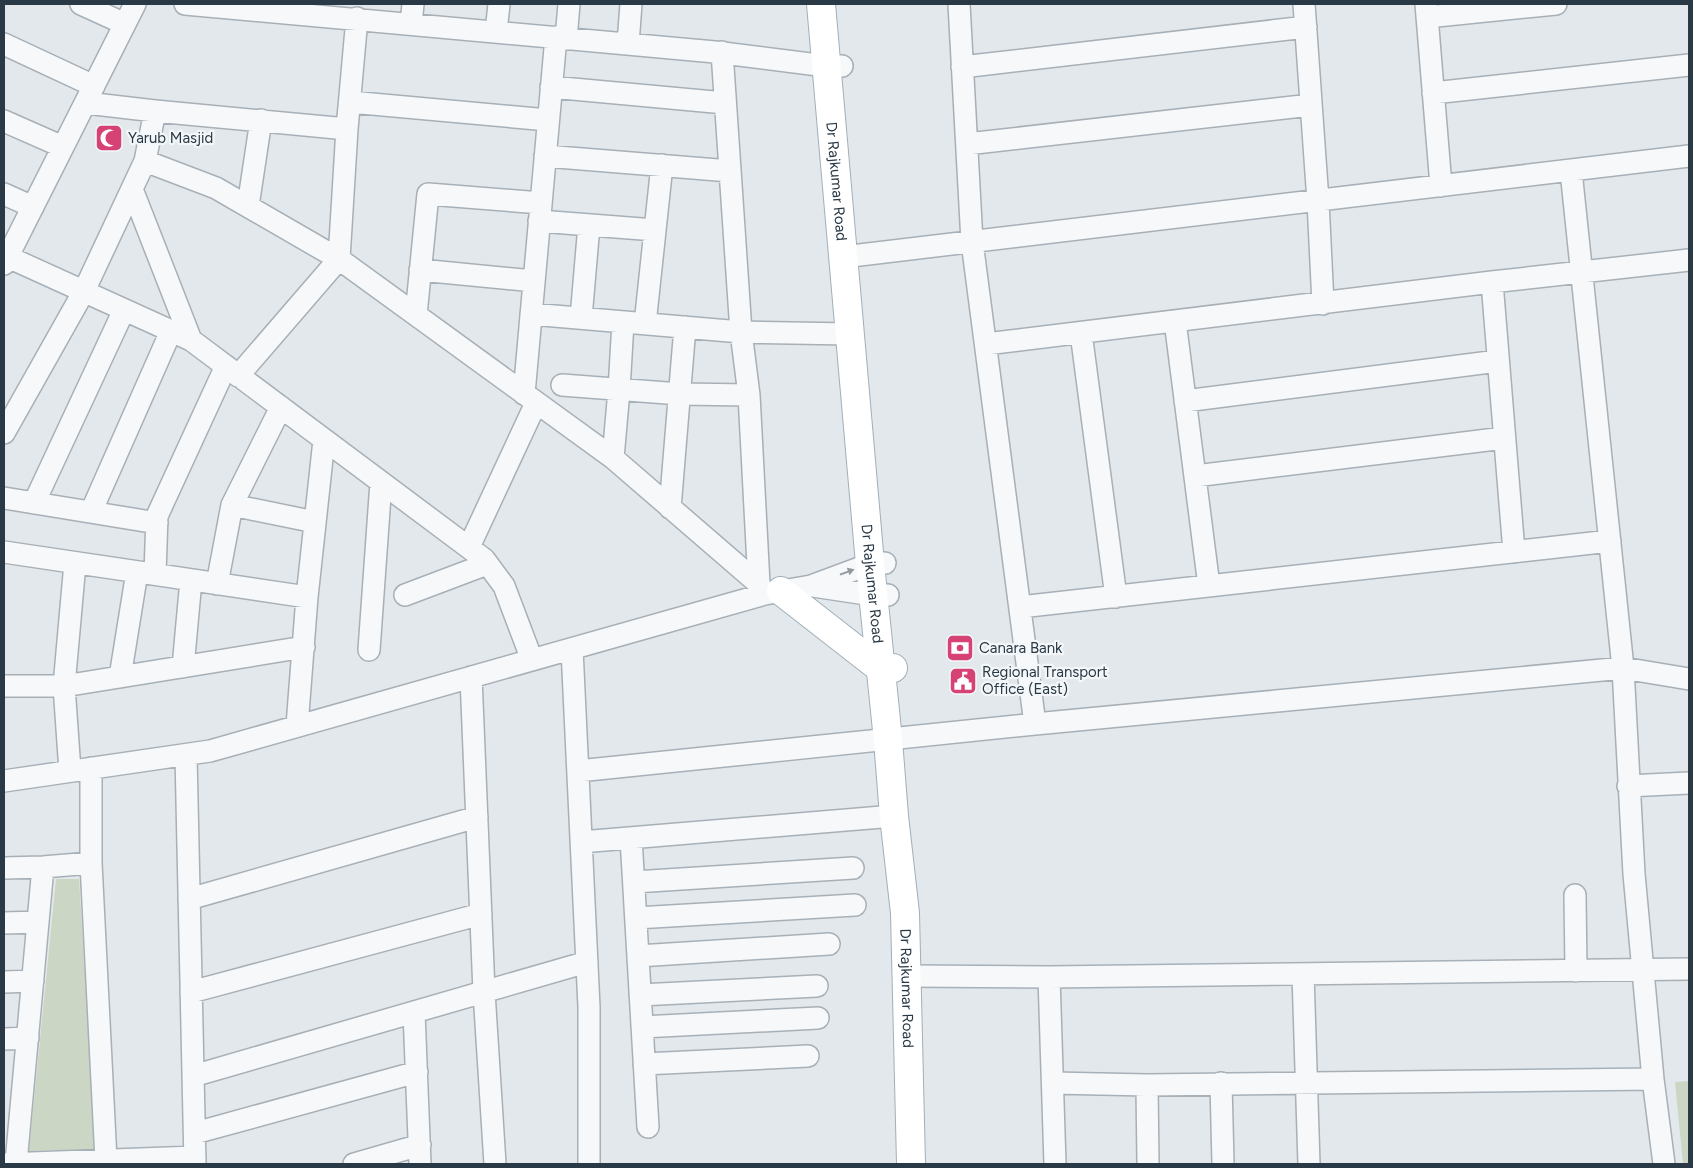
<svg xmlns="http://www.w3.org/2000/svg" width="1693" height="1168" font-family="Figtree,sans-serif">
  <style>
    .green { fill: #ccd6c4 }
    .lines { fill: none; stroke-linecap: round; stroke-linejoin: round }
    .minor-casing { stroke: #a7b0b7; stroke-width: 24 }
    .major-casing { stroke: #a1afb8; stroke-width: 30 }
    .minor { stroke: #f6f8fa; stroke-width: 21 }
    .major { stroke: #fff; stroke-width: 28 }
    .oneway { fill: #9098a0 }
    .labels { text-anchor: middle; dominant-baseline: central; stroke-width: 4.5; stroke-linejoin: round; paint-order: stroke }
    .poi-label { font-size: 15px; fill: #293945; stroke: #f3f7f9; text-anchor: start }
    .street-label { font-size: 15px; fill: #293945; stroke: #f3f7f9 }
  </style>
  <rect width="100%" height="100%" fill="#e3e8ec"/>
  <path class="green" d="M 56,879 L 79,879 L 96,1149 L 29,1151 Z
    M 1689,1081 L 1689,1164 L 1683,1164 L 1675,1082 Z"/>
  <g class="lines">
    <g class="minor-casing">
      <path id="minor" d="M 81,4 L 125,24
        M 185,4 L 715,52 L 826,66 L 842,66
        M 959,4 L 972,242 L 1035,724
        M 1304,4 L 1318,201 L 1323,304
        M 1426,4 L 1441,186
        M 1427,17 L 1556,4
        M 411,24 L 413,4
        M 496,32 L 499,4
        M 566,39 L 569,4
        M 4,44 L 94,86
        M 628,44 L 631,4
        M 722,52 L 741,332 L 749,395 L 759,584
        M 962,67 L 1306,27
        M 551,87 L 725,103
        M 1433,93 L 1689,65
        M 350,102 L 548,120
        M 86,103 L 155,111 L 347,129
        M 4,121 L 63,147
        M 967,144 L 1311,105
        M 545,156 L 730,171
        M 145,161 L 216,188 L 339,259 L 613,458 L 759,584 L 765,594
        M 1571,171 L 1623,668 L 1634,874 L 1653,1079 L 1664,1164
        M 132,189 L 191,340
        M 4,194 L 33,207
        M 248,206 L 261,120
        M 539,221 L 655,230
        M 8,257 L 191,340 L 484,559 L 504,586 L 532,660
        M 843,257 L 1689,156
        M 4,264 L 135,4
        M 420,270 L 534,281
        M 1492,282 L 1514,552
        M 531,314 L 741,332 L 850,334
        M 416,315 L 428,194 L 541,203
        M 581,318 L 589,225
        M 1175,321 L 1209,586
        M 645,324 L 662,165
        M 1081,333 L 1116,597
        M 986,344 L 1492,282 L 1689,260
        M 238,376 L 339,259 L 347,129 L 357,18
        M 562,385 L 680,394 L 749,395
        M 524,394 L 556,37
        M 1185,401 L 1498,361
        M 4,433 L 84,291 L 145,161 L 155,111
        M 613,458 L 619,390 L 623,322
        M 1195,476 L 1504,438
        M 4,498 L 157,523
        M 34,503 L 124,310
        M 232,505 L 315,522
        M 670,508 L 685,327
        M 91,512 L 171,331
        M 469,547 L 536,403
        M 4,552 L 307,597
        M 155,574 L 157,516 L 226,366
        M 217,584 L 232,505 L 281,407
        M 813,586 L 873,595 L 888,595
        M 405,595 L 487,564
        M 1020,607 L 1610,541
        M 572,649 L 589,1007 L 589,1164
        M 369,650 L 381,482
        M 183,667 L 191,580
        M 120,677 L 137,572
        M 471,677 L 484,992 L 495,1164
        M 4,686 L 64,686 L 304,647
        M 297,726 L 307,597 L 324,440
        M 186,755 L 195,1164
        M 91,768 L 91,863 L 106,1160
        M 70,771 L 64,686 L 75,563
        M 578,771 L 1035,724 L 1623,668 L 1689,679
        M 4,781 L 210,751 L 765,594 L 811,586 L 870,564 L 885,563
        M 1628,786 L 1689,783
        M 631,838 L 648,1127
        M 581,842 L 894,816
        M 4,868 L 43,867 L 91,863
        M 634,882 L 853,868
        M 1575,895 L 1576,971
        M 189,899 L 477,817
        M 636,918 L 855,905
        M 4,923 L 38,922
        M 638,956 L 829,944
        M 1303,974 L 1309,1164
        M 907,976 L 1049,977 L 1689,969
        M 1049,977 L 1055,1164
        M 4,982 L 33,981
        M 191,992 L 481,914
        M 640,995 L 817,986
        M 414,1012 L 420,1164
        M 642,1027 L 818,1018
        M 4,1039 L 28,1038
        M 644,1064 L 808,1056
        M 193,1076 L 587,962
        M 1053,1083 L 1147,1085 L 1653,1079
        M 1221,1083 L 1223,1164
        M 1147,1085 L 1148,1164
        M 195,1133 L 417,1072
        M 16,1163 L 43,867
        M 4,1164 L 195,1157
        M 354,1164 L 420,1145"/>
    </g>
    <g class="major-casing">
      <g id="major">
        <path id="s1" d="M 821,4 L 870,564 L 888,740 L 894,816 L 905,913 L 911,1164"/>
        <path d="M 781,591 L 881,669 L 893,668"/>
      </g>
    </g>
    <use href="#minor" class="minor"/>
    <use href="#major" class="major"/>
  </g>
  <defs><path id="oneway-solid" d="M-6-.8H1V-3.2L6.5 0L1 3.2V.8H-6Z" transform="scale(1.25)"/></defs>
  <use class="oneway" href="#oneway-solid" transform="translate(847 572) rotate(-20)"/>
  <defs>
    <g id="mosque-square" transform="scale(1.4375)"><rect x="-9" y="-9" width="18" height="18" rx="4" fill="#d74275" stroke="#f3f7f9"/><path d="M3.5-4.9A6 6 0 1 0 3.5 4.9A5 5 0 1 1 3.5-4.9Z" fill="#fff"/></g>
    <g id="bank-square" transform="scale(1.4375)"><rect x="-9" y="-9" width="18" height="18" rx="4" fill="#d74275" stroke="#f3f7f9"/><path d="M-6-4H6V4H-6ZM0-2.3a2.3 2.3 0 1 0 0 4.6a2.3 2.3 0 1 0 0-4.6Z" fill="#fff"/></g>
    <g id="civic-square" transform="scale(1.4375)"><rect x="-9" y="-9" width="18" height="18" rx="4" fill="#d74275" stroke="#f3f7f9"/><path d="M-.6-6.5H3V-4.5H.6V-3L4-1V1h2V6H-6V1h2V-1L-.6-3ZM-1.2 2.5V6h2.4V2.5Z" fill="#fff"/></g>
  </defs>
  <g fill-rule="evenodd">
    <use href="#mosque-square" x="109" y="138"/>
    <use href="#bank-square" x="960" y="648"/>
    <use href="#civic-square" x="963" y="681"/>
  </g>
  <g class="labels">
    <g class="poi-label">
      <text x="128" y="138">Yarub Masjid</text>
      <text x="979" y="648">Canara Bank</text>
      <text x="982" y="672">Regional Transport<tspan x="982" dy="17">Office (East)</tspan></text>
    </g>
    <g class="street-label">
      <text stroke="none"><textPath href="#s1" startOffset="178">Dr Rajkumar Road</textPath></text>
      <text stroke="none"><textPath href="#s1" startOffset="582">Dr Rajkumar Road</textPath></text>
      <text stroke="none"><textPath href="#s1" startOffset="988">Dr Rajkumar Road</textPath></text>
    </g>
  </g>
  <rect width="1693" height="1168" fill="none" stroke="#293945" stroke-width="10"/>
</svg>
